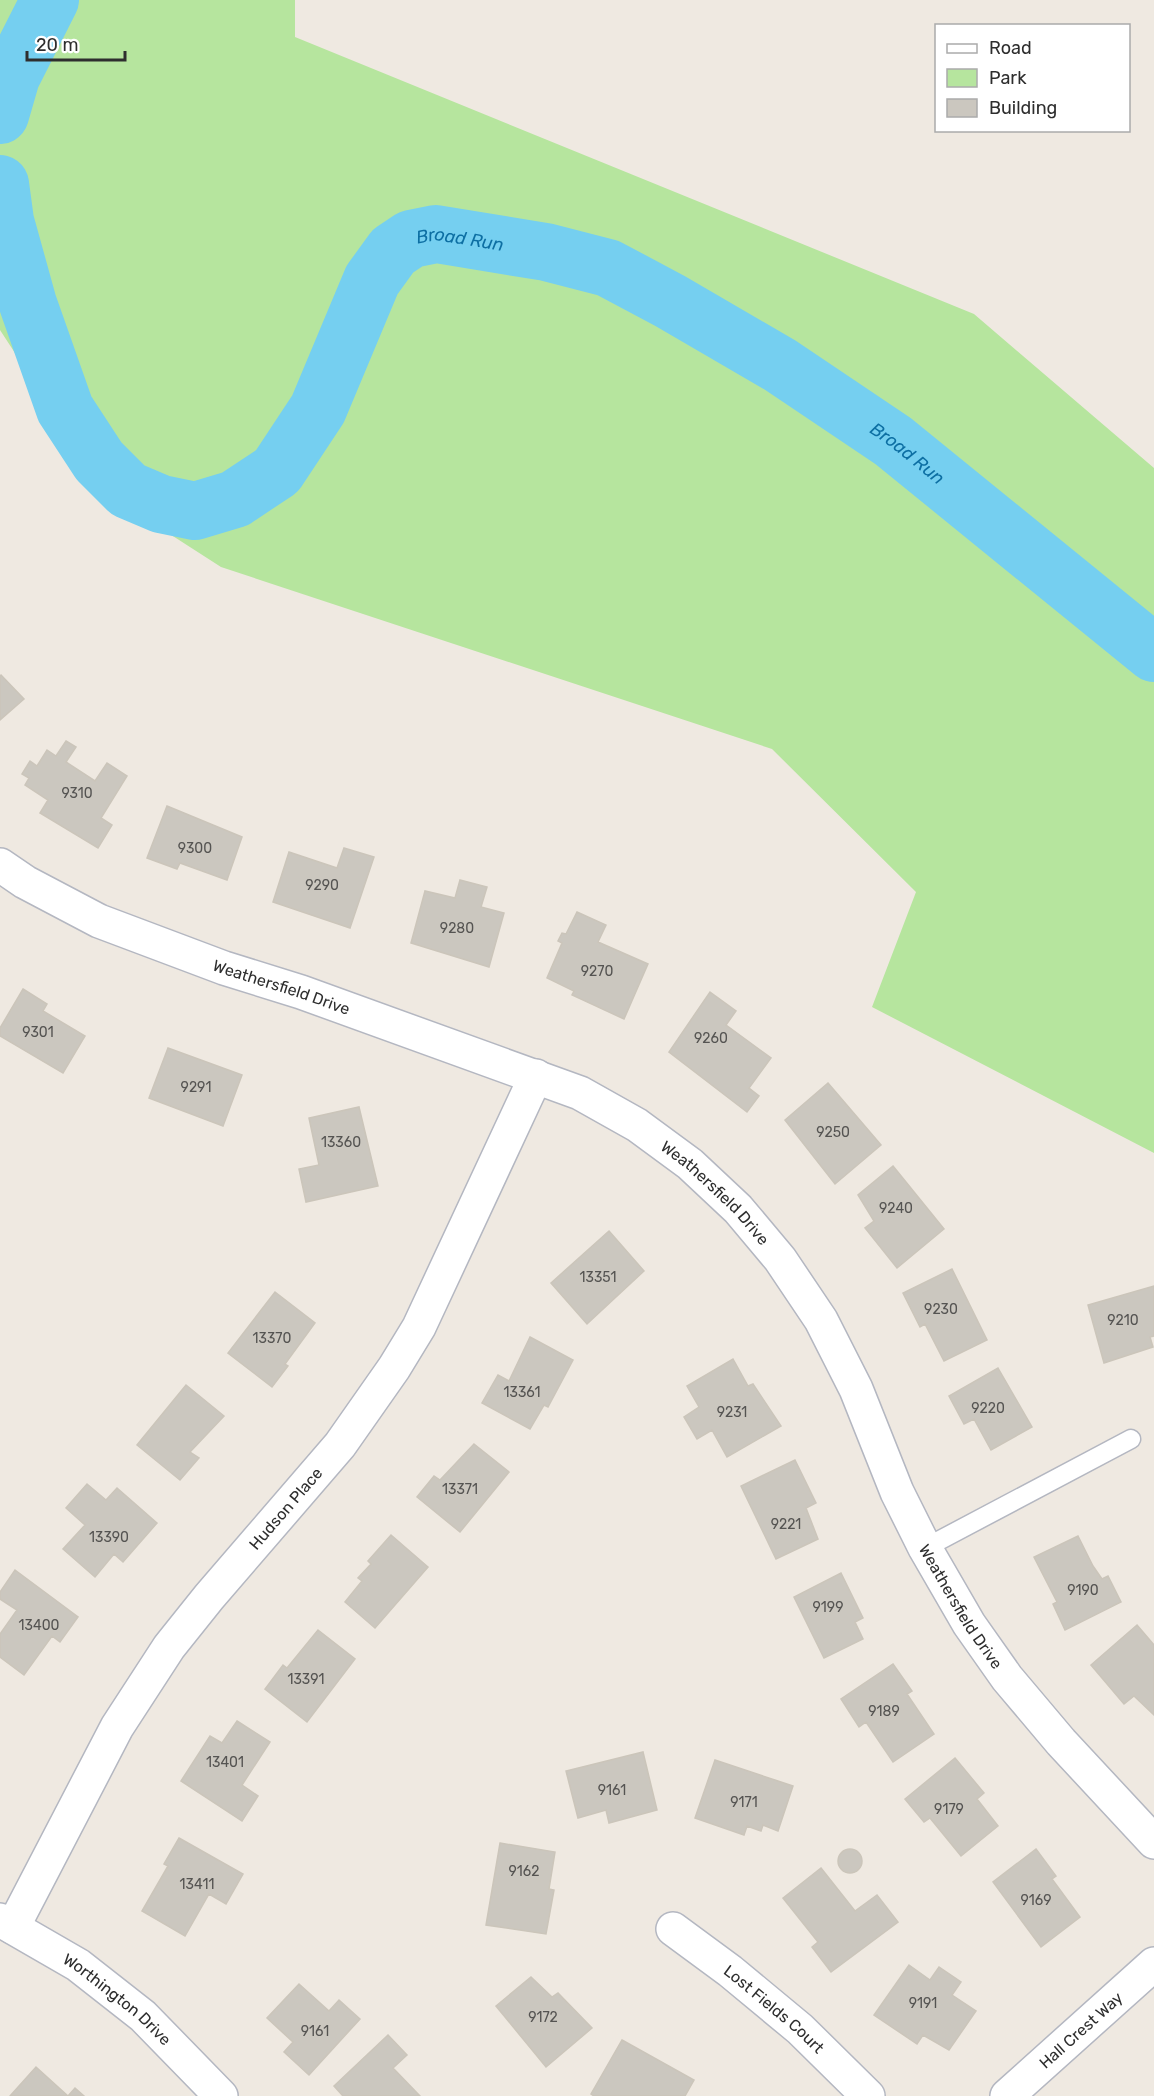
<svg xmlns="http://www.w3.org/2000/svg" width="1154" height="2096" font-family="Rubik,sans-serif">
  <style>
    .green { fill: #b6e59e }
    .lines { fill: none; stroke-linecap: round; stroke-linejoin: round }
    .river { stroke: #75cff0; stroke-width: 58 }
    .building { fill: #cbc7bf; stroke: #cbc5ba; stroke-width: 1.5 }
    .service-casing { stroke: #b4b7c1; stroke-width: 21 }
    .minor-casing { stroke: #b4b7c1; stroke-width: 36 }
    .service { stroke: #fff; stroke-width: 18 }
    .minor { stroke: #fff; stroke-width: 33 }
    .labels { text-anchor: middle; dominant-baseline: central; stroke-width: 4.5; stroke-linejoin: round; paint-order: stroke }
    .number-label { font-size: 14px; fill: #555452 }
    .street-label { font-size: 16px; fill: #2e2e2e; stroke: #fff }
    .water-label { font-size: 18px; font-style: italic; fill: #0d6fa3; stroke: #fff }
  </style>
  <rect width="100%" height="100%" fill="#efe9e1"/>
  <path class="green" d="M 0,0 L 295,0 L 295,37 L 974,314 L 1154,468 L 1154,1153 L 872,1007 L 916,892 L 772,749 L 221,567 L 106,493 L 0,330 Z"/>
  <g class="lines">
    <g class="river">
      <path d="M 0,115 L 11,77 L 50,0"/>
      <path id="s1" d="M 0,184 L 5,221 L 28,304 L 65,409 L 99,461 L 128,490 L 161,504 L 195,511 L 235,499 L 277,471 L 318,409 L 372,280 L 393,251 L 411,239 L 436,234 L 546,252 L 608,268 L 670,301 L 780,365 L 893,441 L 1154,653"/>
    </g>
  </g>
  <path class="building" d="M 1,675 L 24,699 L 0,720 L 0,676 Z
    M 66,741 L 76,747 L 66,762 L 95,781 L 107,763 L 127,776 L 101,818 L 112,825 L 98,848 L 40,813 L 48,800 L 25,785 L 29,778 L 22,774 L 30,761 L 37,766 L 47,750 L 56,756 Z
    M 167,806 L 242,837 L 227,880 L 180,863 L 177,869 L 147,858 Z
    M 344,848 L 374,857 L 350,928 L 273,902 L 289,852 L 337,868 Z
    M 460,880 L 487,887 L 481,907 L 504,913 L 489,967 L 411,943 L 425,891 L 455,898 Z
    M 577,912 L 606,925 L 598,942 L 648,964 L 624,1019 L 572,995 L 574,991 L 547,978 L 562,943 L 558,941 L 562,933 L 566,934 Z
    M 23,989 L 47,1004 L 43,1011 L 85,1036 L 63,1073 L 0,1036 L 0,1028 Z
    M 710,992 L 736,1011 L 726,1025 L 771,1058 L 749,1088 L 759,1096 L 747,1112 L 669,1052 Z
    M 168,1048 L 242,1075 L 223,1126 L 149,1098 Z
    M 828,1083 L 881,1145 L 835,1184 L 785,1120 Z
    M 359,1107 L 378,1186 L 306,1202 L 299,1169 L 319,1165 L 309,1118 Z
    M 893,1166 L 944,1229 L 897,1268 L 865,1228 L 874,1221 L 858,1195 Z
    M 609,1231 L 644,1271 L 587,1324 L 551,1283 Z
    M 952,1269 L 987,1340 L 944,1361 L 925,1324 L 920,1327 L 903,1293 Z
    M 1154,1286 L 1154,1336 L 1150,1337 L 1153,1347 L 1104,1363 L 1088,1305 Z
    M 275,1292 L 315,1323 L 285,1364 L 288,1366 L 272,1387 L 228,1353 Z
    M 530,1337 L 573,1360 L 548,1407 L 544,1405 L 530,1429 L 482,1403 L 498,1375 L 509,1381 Z
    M 733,1359 L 748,1386 L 753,1384 L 781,1426 L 727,1457 L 712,1430 L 697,1439 L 684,1417 L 699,1407 L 687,1386 Z
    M 998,1368 L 1032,1427 L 991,1450 L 974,1419 L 964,1424 L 949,1396 Z
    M 186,1385 L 224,1416 L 190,1452 L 199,1458 L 180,1480 L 137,1445 Z
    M 474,1444 L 509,1472 L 460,1532 L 417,1497 L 434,1476 L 440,1480 Z
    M 795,1460 L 816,1503 L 806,1508 L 818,1539 L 776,1559 L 741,1486 Z
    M 87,1484 L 106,1500 L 117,1488 L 157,1523 L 123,1562 L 114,1554 L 95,1577 L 63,1549 L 85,1525 L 66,1508 Z
    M 391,1535 L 428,1567 L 375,1628 L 345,1602 L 362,1581 L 358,1578 L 371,1564 L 368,1561 Z
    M 1078,1536 L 1093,1566 L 1102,1579 L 1108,1576 L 1121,1602 L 1065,1630 L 1053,1604 L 1057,1602 L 1034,1557 Z
    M 15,1570 L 78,1617 L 60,1642 L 52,1636 L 24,1675 L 0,1657 L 0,1634 L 17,1610 L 0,1599 L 0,1592 Z
    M 841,1573 L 863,1618 L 855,1622 L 863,1639 L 824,1658 L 794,1597 Z
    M 1137,1625 L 1154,1645 L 1154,1715 L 1134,1696 L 1124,1704 L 1091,1665 Z
    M 318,1630 L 355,1659 L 307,1722 L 265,1689 L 283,1665 L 287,1668 Z
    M 893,1664 L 912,1691 L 907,1694 L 934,1734 L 893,1762 L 866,1722 L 859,1727 L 841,1699 Z
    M 237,1721 L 270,1742 L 242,1785 L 258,1796 L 242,1821 L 181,1781 L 210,1736 L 222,1743 Z
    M 643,1752 L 657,1810 L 609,1823 L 606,1810 L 578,1818 L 566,1771 Z
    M 955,1758 L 984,1793 L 977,1799 L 998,1826 L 961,1856 L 930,1818 L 924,1822 L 905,1799 Z
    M 715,1760 L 793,1786 L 778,1831 L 763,1825 L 761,1831 L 747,1826 L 744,1835 L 695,1818 Z
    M 179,1838 L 243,1874 L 226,1904 L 209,1894 L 185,1936 L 142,1911 L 168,1866 L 164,1864 Z
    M 500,1843 L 555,1852 L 549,1889 L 554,1890 L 546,1934 L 486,1925 Z
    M838 1861a12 12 0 1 1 24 0a12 12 0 1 1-24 0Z
    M 1036,1849 L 1056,1876 L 1052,1879 L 1080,1917 L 1041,1947 L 993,1882 Z
    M 821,1868 L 855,1911 L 877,1895 L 898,1922 L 831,1972 L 812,1947 L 818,1942 L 783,1898 Z
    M 909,1965 L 930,1980 L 939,1967 L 961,1982 L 952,1995 L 976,2011 L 949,2050 L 923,2035 L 917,2044 L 874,2015 Z
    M 531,1977 L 552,1997 L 558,1993 L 592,2028 L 546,2067 L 496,2006 Z
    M 299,1984 L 329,2011 L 339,2000 L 360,2019 L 309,2075 L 284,2052 L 293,2042 L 267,2018 Z
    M 388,2035 L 407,2055 L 393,2068 L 420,2096 L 343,2096 L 334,2086 Z
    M 622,2040 L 694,2080 L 685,2096 L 594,2096 L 591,2094 Z
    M 36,2067 L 68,2096 L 75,2088 L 84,2096 L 10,2096 Z"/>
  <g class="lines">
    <g class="service-casing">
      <path id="service" d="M 925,1548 L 1131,1439"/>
    </g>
    <g class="minor-casing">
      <g id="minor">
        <path id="s2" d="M 0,865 L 25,882 L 99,921 L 224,968 L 301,992 L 580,1093 L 637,1125 L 690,1164 L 738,1209 L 780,1259 L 821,1320 L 856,1389 L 897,1492 L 925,1548 L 969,1624 L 1007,1678 L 1061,1742 L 1154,1842"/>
        <path id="s3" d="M 0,1920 L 78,1965 L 143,2016 L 221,2096"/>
        <path id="s4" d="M 13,1927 L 117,1727 L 169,1647 L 209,1597 L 340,1445 L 394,1368 L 419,1327 L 536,1076"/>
        <path id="s5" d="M 673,1929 L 730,1971 L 800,2029 L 868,2096"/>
        <path id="s6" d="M 1007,2096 L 1154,1964"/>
      </g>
    </g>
    <use href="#service" class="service"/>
    <use href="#minor" class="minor"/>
  </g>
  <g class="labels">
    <g class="number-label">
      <text x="77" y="793">9310</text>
      <text x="195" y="848">9300</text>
      <text x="322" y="885">9290</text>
      <text x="457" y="928">9280</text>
      <text x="597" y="971">9270</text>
      <text x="38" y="1032">9301</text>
      <text x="711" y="1038">9260</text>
      <text x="196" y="1087">9291</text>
      <text x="833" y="1132">9250</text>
      <text x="341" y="1142">13360</text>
      <text x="896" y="1208">9240</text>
      <text x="598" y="1277">13351</text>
      <text x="941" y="1309">9230</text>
      <text x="1123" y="1320">9210</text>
      <text x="272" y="1338">13370</text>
      <text x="522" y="1392">13361</text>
      <text x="988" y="1408">9220</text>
      <text x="732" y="1412">9231</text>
      <text x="460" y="1489">13371</text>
      <text x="786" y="1524">9221</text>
      <text x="109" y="1537">13390</text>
      <text x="1083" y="1590">9190</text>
      <text x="828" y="1607">9199</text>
      <text x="39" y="1625">13400</text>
      <text x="306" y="1679">13391</text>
      <text x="884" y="1711">9189</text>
      <text x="225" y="1762">13401</text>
      <text x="612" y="1790">9161</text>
      <text x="744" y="1802">9171</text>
      <text x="949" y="1809">9179</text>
      <text x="524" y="1871">9162</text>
      <text x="197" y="1884">13411</text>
      <text x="1036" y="1900">9169</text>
      <text x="923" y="2003">9191</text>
      <text x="543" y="2017">9172</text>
      <text x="315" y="2031">9161</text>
    </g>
    <g class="street-label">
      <text stroke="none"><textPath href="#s2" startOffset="308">Weathersfield Drive</textPath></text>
      <text stroke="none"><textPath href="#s2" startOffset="794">Weathersfield Drive</textPath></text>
      <text stroke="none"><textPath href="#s4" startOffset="502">Hudson Place</textPath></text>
      <text stroke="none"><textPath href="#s2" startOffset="1280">Weathersfield Drive</textPath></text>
      <text stroke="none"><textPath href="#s3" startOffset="142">Worthington Drive</textPath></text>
      <text stroke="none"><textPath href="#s5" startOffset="129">Lost Fields Court</textPath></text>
      <text stroke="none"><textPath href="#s6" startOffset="99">Hall Crest Way</textPath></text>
    </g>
    <g class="water-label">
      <text stroke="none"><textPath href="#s1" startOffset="822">Broad Run</textPath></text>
      <text stroke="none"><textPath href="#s1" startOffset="1326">Broad Run</textPath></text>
    </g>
  </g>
  <rect x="935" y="24" width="195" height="108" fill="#ffffff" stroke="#ababab" stroke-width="1.5"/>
  <rect x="947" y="44" width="30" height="9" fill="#ffffff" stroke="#ababab" stroke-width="1.5"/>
  <text x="989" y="54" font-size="18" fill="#2e2e2e">Road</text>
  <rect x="947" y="69" width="30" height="18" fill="#b6e59e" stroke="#ababab" stroke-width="1.5"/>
  <text x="989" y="84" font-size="18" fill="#2e2e2e">Park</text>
  <rect x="947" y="99" width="30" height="18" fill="#cbc7bf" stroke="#ababab" stroke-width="1.5"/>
  <text x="989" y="114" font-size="18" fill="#2e2e2e">Building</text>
  <path d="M27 51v9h98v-9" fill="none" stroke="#2e2e2e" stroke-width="3"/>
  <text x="36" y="51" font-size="18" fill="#2e2e2e" stroke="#ffffff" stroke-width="4.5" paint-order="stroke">20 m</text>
</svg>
